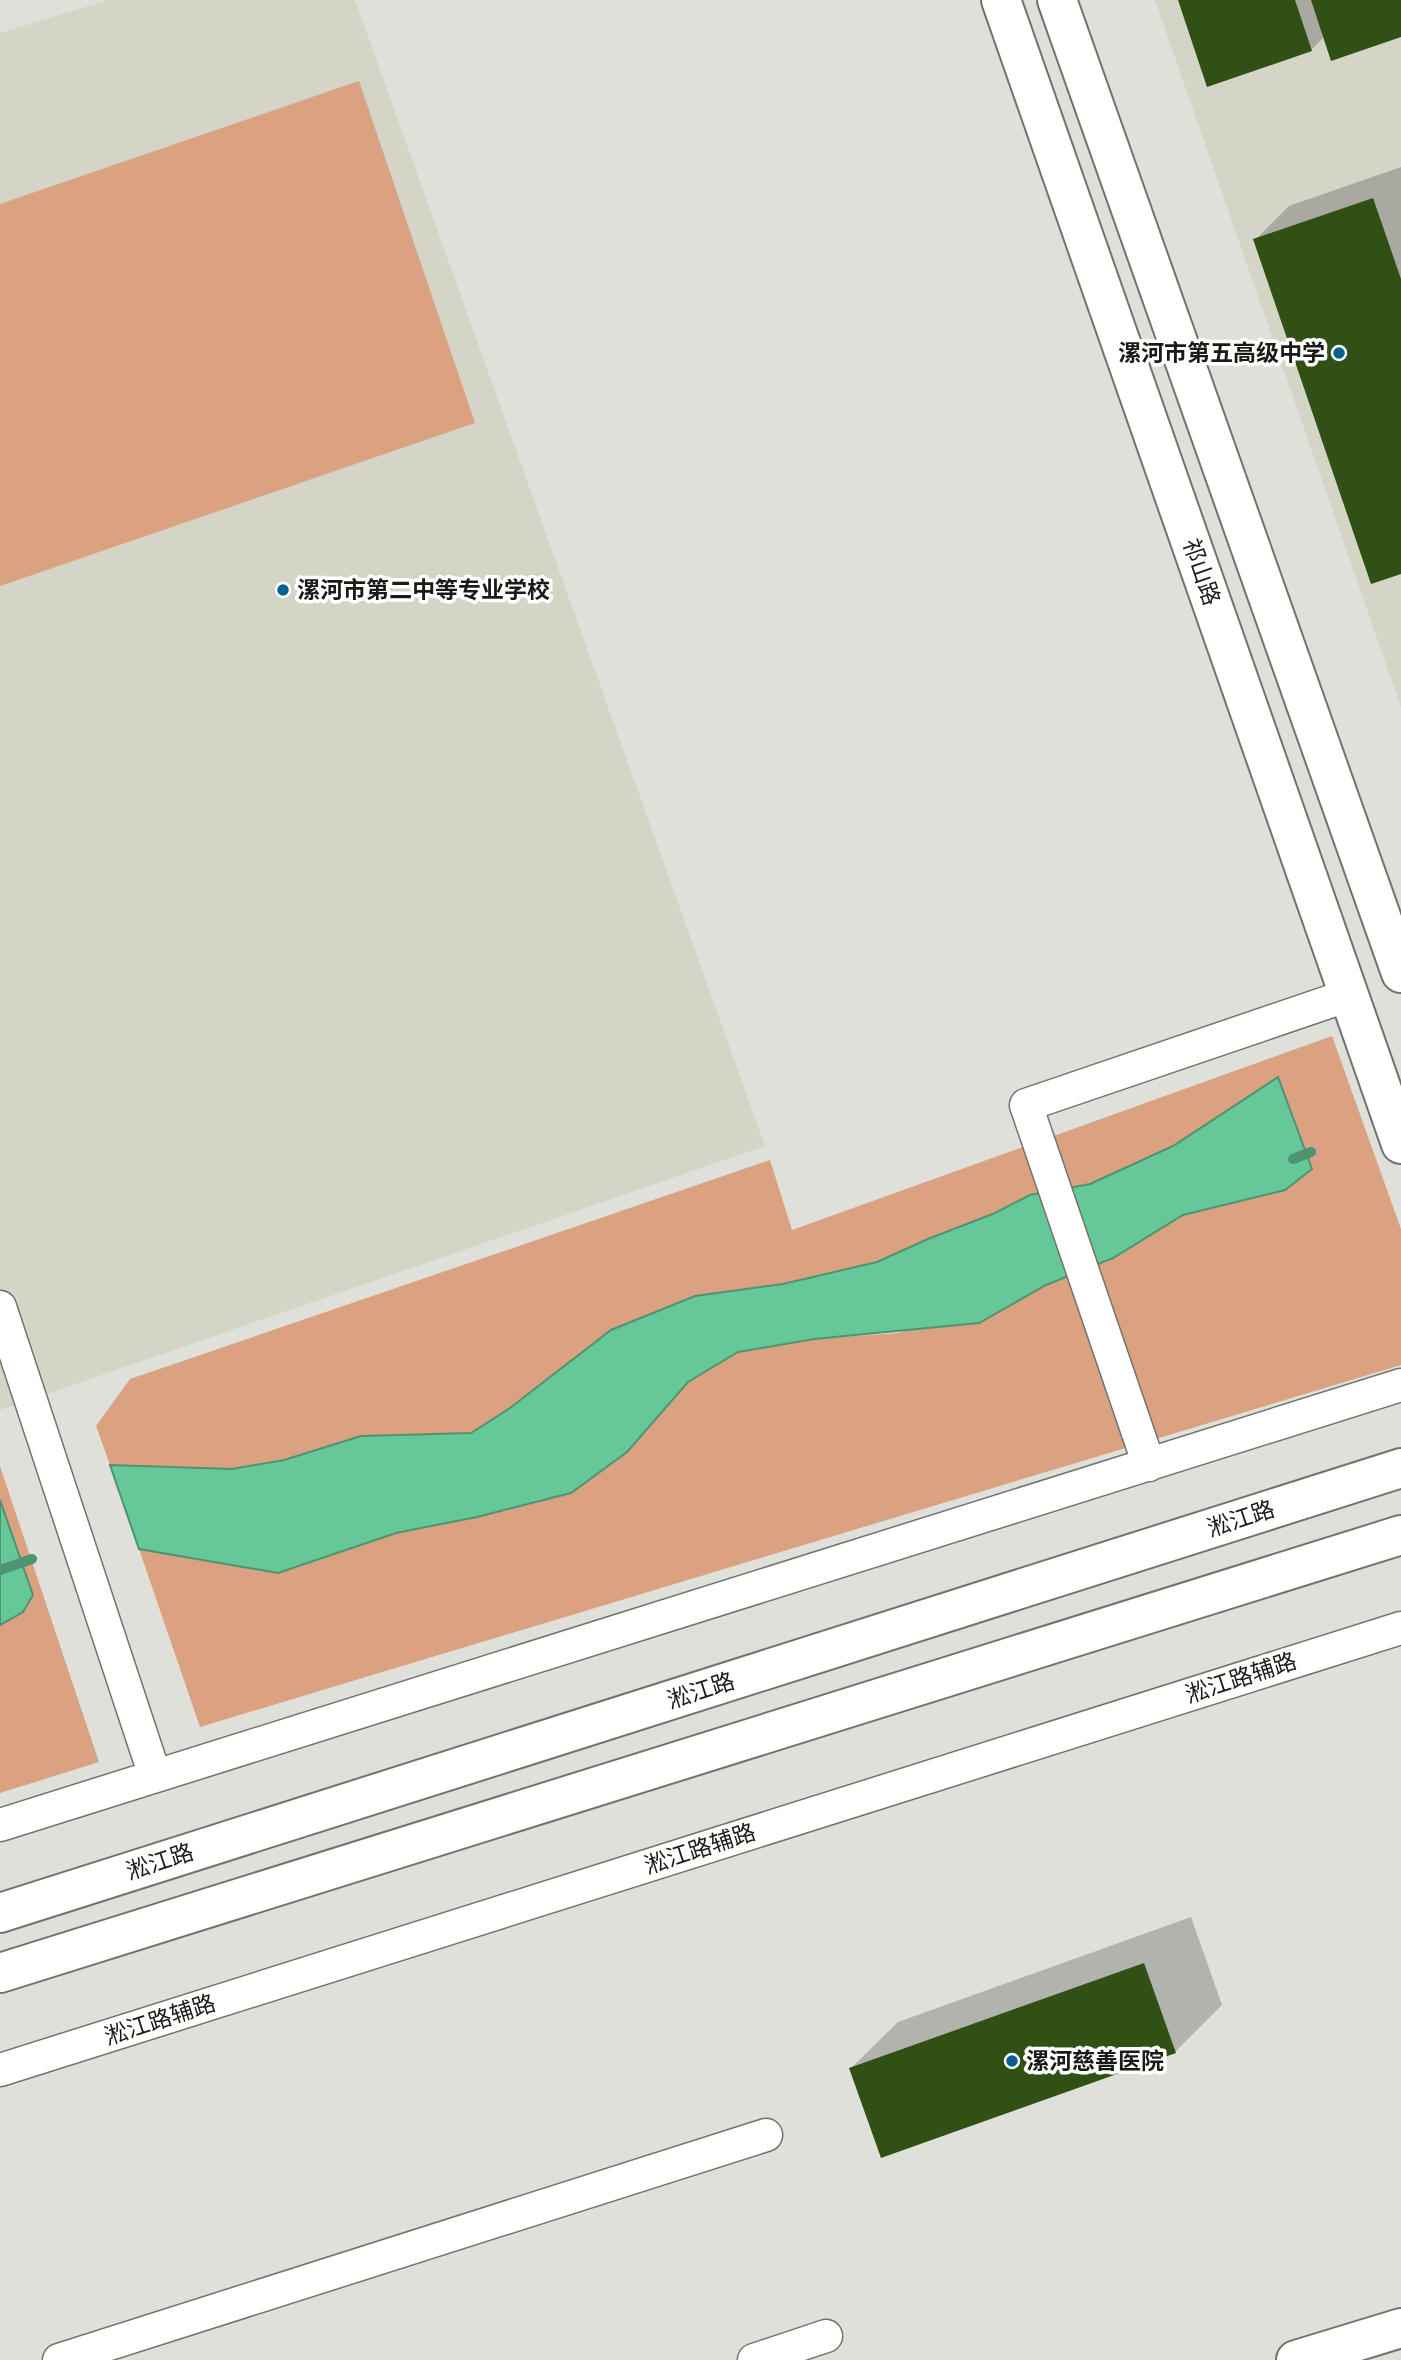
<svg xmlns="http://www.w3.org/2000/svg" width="1401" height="2360" font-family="'Times New Roman','Noto Sans SC',serif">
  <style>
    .built { fill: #d4d4c7 }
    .green { fill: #daa281 }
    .water { fill: #66c898; stroke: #4f9472; stroke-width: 2 }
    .shadow { fill: #0003 }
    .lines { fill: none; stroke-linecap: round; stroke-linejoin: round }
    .stream { stroke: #4f9472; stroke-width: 10 }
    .building { fill: #305015 }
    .street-casing { stroke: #73736e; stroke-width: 35 }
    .secondary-casing { stroke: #73736e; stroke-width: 42 }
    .primary-casing { stroke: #73736e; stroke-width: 42 }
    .street { stroke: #fff; stroke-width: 32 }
    .secondary { stroke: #fff; stroke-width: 38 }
    .primary { stroke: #fff; stroke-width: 38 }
    .poi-dot { fill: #085f91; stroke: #fffffe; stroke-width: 2.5 }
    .labels { text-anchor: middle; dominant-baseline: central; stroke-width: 7; stroke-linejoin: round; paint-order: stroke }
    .poi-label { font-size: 23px; font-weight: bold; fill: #1a1a18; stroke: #fffffe; text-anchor: start }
    .street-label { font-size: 23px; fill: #1a1a18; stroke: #fffffe }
  </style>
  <rect width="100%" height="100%" fill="#e0e0da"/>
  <path class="built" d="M 108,0 L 355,0 L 765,1146 L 0,1410 L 0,33 Z
    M 1155,0 L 1401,0 L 1401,707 Z"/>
  <path class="green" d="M 359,81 L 475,423 L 0,586 L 0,204 Z
    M 1332,1036 L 1401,1229 L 1401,1365 L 200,1727 L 139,1549 L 278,1573 L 396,1533 L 477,1517 L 627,1452 L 688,1382 L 738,1352 L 814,1339 L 898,1333 L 1046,1285 L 1113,1258 L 1183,1215 L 1285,1190 L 1312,1168 L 1277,1077 L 1173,1146 L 1090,1184 L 1030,1195 L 995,1213 L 928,1239 L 877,1262 L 783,1284 L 695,1296 L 471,1433 L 361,1436 L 284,1460 L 232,1469 L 110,1465 L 96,1426 L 130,1379 L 770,1160 L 792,1230 Z
    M 0,1466 L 99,1762 L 0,1793 L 0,1625 L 23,1612 L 33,1595 L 0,1500 Z"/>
  <path class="water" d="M 1278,1077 L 1312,1169 L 1285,1190 L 1183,1215 L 1113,1258 L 1046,1285 L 979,1323 L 814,1339 L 738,1352 L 688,1382 L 627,1452 L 571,1493 L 477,1517 L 396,1533 L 278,1573 L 139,1549 L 110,1465 L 232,1469 L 284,1460 L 361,1436 L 471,1433 L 510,1408 L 611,1330 L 695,1296 L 783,1284 L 877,1262 L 928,1239 L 995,1213 L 1030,1195 L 1090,1184 L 1173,1146 Z
    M 0,1500 L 33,1595 L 23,1612 L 0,1625 Z"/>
  <path class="shadow" d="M 1179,0 L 1401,0 L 1401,35 L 1325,36 L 1311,50 Z
    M 1401,167 L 1401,572 L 1255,240 L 1289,206 Z
    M 1191,1917 L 1222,2005 L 1175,2052 L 851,2068 L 898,2022 Z"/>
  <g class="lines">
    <path class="stream" d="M 1293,1159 L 1311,1152
      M 0,1570 L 32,1559"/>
  </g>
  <path class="building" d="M 1178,0 L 1295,0 L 1312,51 L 1207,87 Z
    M 1311,0 L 1401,0 L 1401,37 L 1331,61 Z
    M 1373,198 L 1401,279 L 1401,574 L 1371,584 L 1253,239 Z
    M 1144,1963 L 1176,2053 L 881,2158 L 849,2068 Z"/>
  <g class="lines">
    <g class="street-casing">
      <path id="street" d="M 0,1307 L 155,1776
        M 1149,1465 L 1026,1105 L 1349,995
        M 0,1825 L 1401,1385
        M 0,2070 L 1401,1628
        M 59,2360 L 766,2135
        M 754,2360 L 826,2336"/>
    </g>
    <g class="secondary-casing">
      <path id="secondary" d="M 1001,0 L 1401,1144
        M 1057,0 L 1401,973
        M 1296,2360 L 1401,2328"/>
    </g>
    <g class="primary-casing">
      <path id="primary" d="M 0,1913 L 1401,1468
        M 0,1973 L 1401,1535"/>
    </g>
    <use href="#street" class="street"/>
    <use href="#secondary" class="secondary"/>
    <use href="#primary" class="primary"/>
  </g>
  <g class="poi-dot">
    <circle cx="1339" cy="353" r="7"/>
    <circle cx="283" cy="590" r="7"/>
    <circle cx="1012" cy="2061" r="7"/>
  </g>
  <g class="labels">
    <g class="poi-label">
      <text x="1325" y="353" text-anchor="end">漯河市第五高级中学</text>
      <text x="297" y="590">漯河市第二中等专业学校</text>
      <text x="1026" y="2061">漯河慈善医院</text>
    </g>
    <g class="street-label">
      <text transform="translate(1201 572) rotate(71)">祁山路</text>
      <text transform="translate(1241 1519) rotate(-18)">淞江路</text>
      <text transform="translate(1241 1678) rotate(-18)">淞江路辅路</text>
      <text transform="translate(701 1691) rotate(-18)">淞江路</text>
      <text transform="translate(700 1849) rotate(-18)">淞江路辅路</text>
      <text transform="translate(160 1862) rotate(-18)">淞江路</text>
      <text transform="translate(160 2020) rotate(-18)">淞江路辅路</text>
    </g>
  </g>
</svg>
